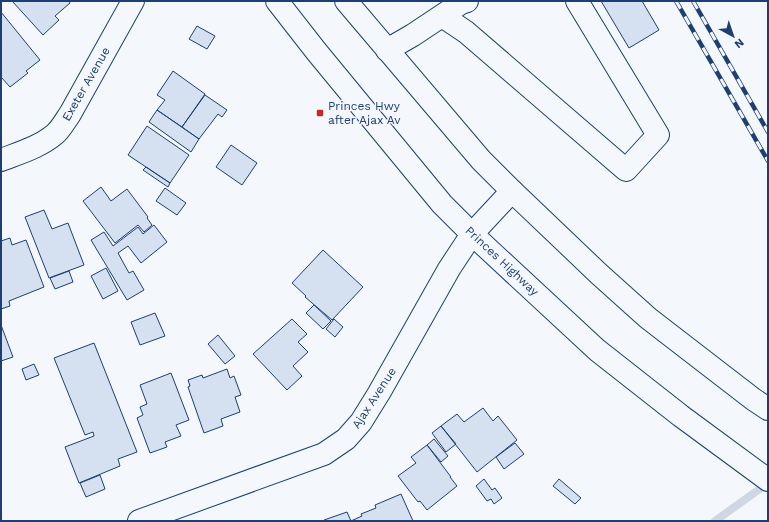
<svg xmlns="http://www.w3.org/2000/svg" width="769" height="522" font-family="'Work Sans',sans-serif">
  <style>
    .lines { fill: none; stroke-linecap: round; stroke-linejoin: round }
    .stream { stroke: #cfd7e4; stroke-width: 8 }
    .building { fill: #d5e0f0; stroke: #1d3f73 }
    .minor-casing { stroke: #1d3f73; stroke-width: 24 }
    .major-casing { stroke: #1d3f73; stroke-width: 24 }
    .minor { stroke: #f4f7fb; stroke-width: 22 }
    .major { stroke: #f4f7fb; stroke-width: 22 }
    .rail-casing { stroke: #1d3f73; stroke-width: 4.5 }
    .rail { stroke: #f4f7fb; stroke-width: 3; stroke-dasharray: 9; stroke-linecap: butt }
    .poi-dot { fill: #c62828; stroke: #f4f7fb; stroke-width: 1.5 }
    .labels { text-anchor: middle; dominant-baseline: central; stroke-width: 3; stroke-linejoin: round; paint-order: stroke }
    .street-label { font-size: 12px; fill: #1d3f73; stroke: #f4f7fb }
    .poi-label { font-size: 12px; fill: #1d3f73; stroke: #f4f7fb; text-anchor: start }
  </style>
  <rect width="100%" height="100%" fill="#f4f7fb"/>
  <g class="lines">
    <path class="stream" d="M 715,521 L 768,483"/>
  </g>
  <path class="building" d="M 12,1 L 69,1 L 70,3 L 55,16 L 59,20 L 43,35 Z
    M 601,1 L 642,1 L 659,30 L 629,48 Z
    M 1,12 L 40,60 L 26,71 L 28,73 L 10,87 L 1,77 Z
    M 197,26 L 215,36 L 207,49 L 189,39 Z
    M 173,71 L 205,94 L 182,127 L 157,110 L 165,100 L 157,95 Z
    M 205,95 L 227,110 L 222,117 L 218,114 L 199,139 L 182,127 Z
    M 157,110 L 199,139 L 191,152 L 149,122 Z
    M 147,126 L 189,155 L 170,183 L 128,155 Z
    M 231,145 L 257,163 L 242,185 L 216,167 Z
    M 146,167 L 170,183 L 168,187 L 143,170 Z
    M 101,187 L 111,201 L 127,189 L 148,217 L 147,218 L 152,225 L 144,232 L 138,225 L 115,243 L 83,201 Z
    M 165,188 L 186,203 L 177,215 L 156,201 Z
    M 44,210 L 52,229 L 68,223 L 84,265 L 49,278 L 25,217 Z
    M 154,225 L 167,242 L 141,263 L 128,246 L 118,253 L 129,273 L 133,271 L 144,290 L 127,300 L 91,240 L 104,232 L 113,246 L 138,227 L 143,234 Z
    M 10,238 L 12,245 L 26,240 L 44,287 L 9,301 L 10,306 L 1,309 L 1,241 Z
    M 323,250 L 363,287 L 332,320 L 305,297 L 306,296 L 292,283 Z
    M 106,268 L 118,291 L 103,299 L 91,276 Z
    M 69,271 L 73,282 L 55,289 L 50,278 Z
    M 314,305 L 331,321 L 323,329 L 306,313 Z
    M 155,313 L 165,336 L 140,345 L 131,322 Z
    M 292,319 L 307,334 L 298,342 L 308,352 L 293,366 L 302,376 L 287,390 L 253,354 Z
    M 334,319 L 343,327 L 335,337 L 326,329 Z
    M 1,325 L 13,357 L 1,361 Z
    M 218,335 L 235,356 L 225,364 L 208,344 Z
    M 94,343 L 137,452 L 118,459 L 120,466 L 79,483 L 65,447 L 94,436 L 93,432 L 85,435 L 54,358 Z
    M 34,364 L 39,375 L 26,380 L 22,369 Z
    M 227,369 L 230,378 L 234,376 L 241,395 L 235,397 L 240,412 L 221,419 L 223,426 L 204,433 L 188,387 L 190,386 L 188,380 L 202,375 L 203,378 Z
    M 171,373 L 189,420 L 176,425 L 181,436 L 165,442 L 167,447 L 150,453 L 137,418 L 143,415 L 140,407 L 147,404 L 140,385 Z
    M 483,408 L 493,421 L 498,416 L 517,440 L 477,472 L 441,426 L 457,414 L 464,422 Z
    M 441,426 L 456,444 L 446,452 L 432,433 Z
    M 434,439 L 448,456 L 441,462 L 427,445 Z
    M 515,443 L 524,454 L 504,469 L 496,457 Z
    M 427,445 L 451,477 L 450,477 L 457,486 L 427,510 L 420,501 L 418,502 L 398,476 L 416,463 L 411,457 Z
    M 100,475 L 105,489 L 86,497 L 80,483 Z
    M 484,479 L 492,490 L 495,488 L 502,498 L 494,504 L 491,499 L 487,501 L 476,486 Z
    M 559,479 L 581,498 L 575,504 L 553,486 Z
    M 401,494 L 413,521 L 351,521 L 362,516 L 361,514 L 376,508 L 375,505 Z
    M 347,512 L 351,521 L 324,521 L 324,520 Z"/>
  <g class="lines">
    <g class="minor-casing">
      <path id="minor" d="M 442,16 L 466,32 L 626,170 L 658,135 L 577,1
        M 387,50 L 413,35 L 461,3 L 467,1
        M 1,160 C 19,153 40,147 55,134 C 61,129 65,121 70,114 L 133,1
        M 139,521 L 324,454 L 346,439 L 361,422 L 379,393 L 449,269 L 472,234 L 512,191"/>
    </g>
    <g class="major-casing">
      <path id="major" d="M 277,1 L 316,51 L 442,204 L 472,234 L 597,350 L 681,416 L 768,480
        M 346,1 L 481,160 L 512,191 L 599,274 L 648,318 L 753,399 L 768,409"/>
    </g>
    <use href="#minor" class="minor"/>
    <use href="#major" class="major"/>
    <g class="rail-casing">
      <path id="rail" d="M 676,1 L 768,161
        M 693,1 L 768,132"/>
    </g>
    <use href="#rail" class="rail"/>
  </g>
  <rect class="poi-dot" x="316" y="109" width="8" height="8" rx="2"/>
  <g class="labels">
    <g class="street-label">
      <text transform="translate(86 84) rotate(-60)">Exeter Avenue</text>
      <text transform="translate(502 261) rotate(43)">Princes Highway</text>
      <text transform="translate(374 398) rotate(-57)">Ajax Avenue</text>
    </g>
    <g class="poi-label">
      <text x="328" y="106">Princes Hwy<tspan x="328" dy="14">after Ajax Av</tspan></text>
    </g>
  </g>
  <rect width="769" height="522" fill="none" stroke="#1d3f73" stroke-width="4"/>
  <g transform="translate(733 36) rotate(140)" stroke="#f4f7fb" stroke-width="3" paint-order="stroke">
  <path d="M0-3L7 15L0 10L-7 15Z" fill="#1d3f73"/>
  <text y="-6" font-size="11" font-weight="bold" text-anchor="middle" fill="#1d3f73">N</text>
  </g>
</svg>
